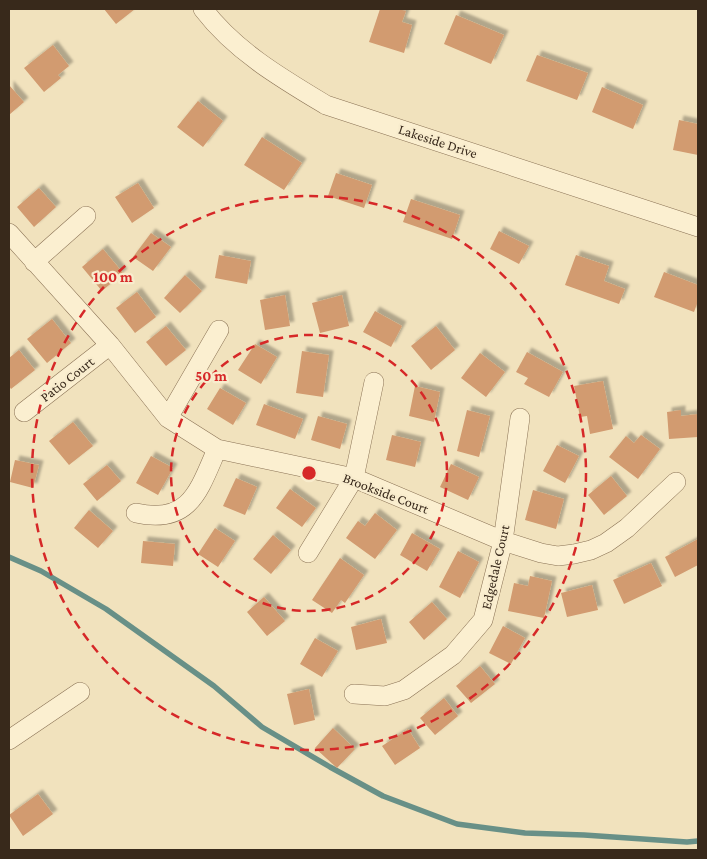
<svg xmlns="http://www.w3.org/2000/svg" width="707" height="859" font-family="'Crimson Pro',serif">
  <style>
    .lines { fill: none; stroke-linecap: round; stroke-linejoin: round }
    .stream { stroke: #689087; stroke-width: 5.5 }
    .building { fill: #d29b70; filter: url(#shadow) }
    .minor-casing { stroke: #8a7255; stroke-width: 20 }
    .minor { stroke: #fbefd0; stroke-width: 19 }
    .ring { fill: none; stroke: #d62828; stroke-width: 2.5; stroke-dasharray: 9 6 }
    .labels { text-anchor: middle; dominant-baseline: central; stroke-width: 4.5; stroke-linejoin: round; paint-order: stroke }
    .street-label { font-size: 14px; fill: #38291b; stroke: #f8eccd }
    .centre { fill: #d62828; stroke: #f8eccd; stroke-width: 2.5 }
    .ring-label { font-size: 15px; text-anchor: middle; font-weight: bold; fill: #d62828; stroke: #f8eccd; stroke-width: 4.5; stroke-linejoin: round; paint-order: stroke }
  </style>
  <defs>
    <filter id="shadow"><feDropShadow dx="4.5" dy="-4.5" stdDeviation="1" flood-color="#0004"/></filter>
  </defs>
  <rect width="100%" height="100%" fill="#f1e2bd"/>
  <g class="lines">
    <path class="stream" d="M 9,557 L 41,571 L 106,609 L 214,686 L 262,727 L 330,767 L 383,796 L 457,824 L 525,833 L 584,835 L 687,842 L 698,841"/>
  </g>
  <path class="building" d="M 104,9 L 135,9 L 116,24 Z
    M 380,9 L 398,9 L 406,11 L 402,22 L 412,25 L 404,53 L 369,42 Z
    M 456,15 L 504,35 L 491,64 L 444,44 Z
    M 53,45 L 69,66 L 58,75 L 61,78 L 44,92 L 24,68 Z
    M 537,55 L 588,73 L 577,100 L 526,81 Z
    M 9,85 L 24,102 L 9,115 Z
    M 602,87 L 643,105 L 633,129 L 592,112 Z
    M 198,101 L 223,121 L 203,147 L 177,127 Z
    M 679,120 L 698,124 L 698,155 L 673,150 Z
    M 262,137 L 302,163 L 284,190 L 244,165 Z
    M 336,173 L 372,185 L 364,208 L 328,196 Z
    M 138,183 L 154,208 L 132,223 L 115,197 Z
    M 39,188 L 56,207 L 34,227 L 17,207 Z
    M 411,199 L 460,215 L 452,239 L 403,222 Z
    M 499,231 L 529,246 L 519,264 L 490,249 Z
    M 151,233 L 171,247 L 153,271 L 133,257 Z
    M 103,249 L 123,273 L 102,291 L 82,267 Z
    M 219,255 L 251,261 L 247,284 L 215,278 Z
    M 576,255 L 609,266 L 604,281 L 625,289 L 619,304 L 565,285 Z
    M 664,272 L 698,285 L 698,301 L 694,312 L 654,297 Z
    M 185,275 L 202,291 L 180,313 L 164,298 Z
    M 137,292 L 156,317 L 135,333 L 116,308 Z
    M 285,295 L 290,326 L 265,330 L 260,300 Z
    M 342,295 L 349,326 L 320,333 L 312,303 Z
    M 375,311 L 402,326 L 391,347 L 363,332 Z
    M 52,319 L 71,343 L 47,363 L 27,339 Z
    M 166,326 L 186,350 L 166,366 L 146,342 Z
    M 436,326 L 455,350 L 431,370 L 411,346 Z
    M 255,344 L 277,357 L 261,384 L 238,370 Z
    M 19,350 L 35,370 L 11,389 L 9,386 L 9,358 Z
    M 302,351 L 329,355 L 323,397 L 296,393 Z
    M 527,352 L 563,372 L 549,397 L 524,384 L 528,378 L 516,372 Z
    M 480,353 L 505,372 L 486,397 L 461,378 Z
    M 603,381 L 613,429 L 590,434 L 587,416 L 580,417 L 574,386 Z
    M 415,386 L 440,392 L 434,422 L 409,416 Z
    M 220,388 L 246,403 L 233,425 L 207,409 Z
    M 264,404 L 303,419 L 295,439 L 256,425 Z
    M 467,410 L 490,416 L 479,457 L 457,451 Z
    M 681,410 L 681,416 L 698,414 L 698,437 L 669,439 L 667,412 Z
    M 318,416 L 347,424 L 340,449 L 311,440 Z
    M 73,422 L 93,446 L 69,465 L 49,441 Z
    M 392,435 L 421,442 L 415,467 L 386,460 Z
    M 641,435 L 660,449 L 638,479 L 609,457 L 626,436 L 634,443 Z
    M 557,445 L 579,456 L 565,483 L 543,471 Z
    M 151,456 L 173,468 L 158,495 L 136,483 Z
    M 15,460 L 39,465 L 33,488 L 10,482 Z
    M 451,464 L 479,477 L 468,500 L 440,487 Z
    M 107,465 L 121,481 L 97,501 L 83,484 Z
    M 611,476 L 627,496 L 604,515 L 588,495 Z
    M 236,478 L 257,487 L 245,515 L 223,506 Z
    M 290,489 L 316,508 L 302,527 L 276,508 Z
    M 533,490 L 564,499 L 556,529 L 525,520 Z
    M 89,510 L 113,531 L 98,548 L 74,528 Z
    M 375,513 L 397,530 L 375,559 L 346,538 L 358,521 L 365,526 Z
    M 215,528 L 235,541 L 218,567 L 198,554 Z
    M 412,533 L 440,549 L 427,571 L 400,555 Z
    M 273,535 L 291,550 L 271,574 L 253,559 Z
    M 698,539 L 698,565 L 675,577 L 665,557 Z
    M 143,541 L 175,544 L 173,566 L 141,563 Z
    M 458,551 L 479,562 L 460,598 L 439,587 Z
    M 340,558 L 364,575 L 345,603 L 341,600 L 332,613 L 312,600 Z
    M 651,563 L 662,586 L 624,604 L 613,580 Z
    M 530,576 L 552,581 L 544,618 L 508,611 L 514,583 L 528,586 Z
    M 592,585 L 598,610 L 567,617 L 561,593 Z
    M 264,597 L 285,621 L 267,636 L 247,612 Z
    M 432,602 L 447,619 L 424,640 L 409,622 Z
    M 381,619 L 387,643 L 356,650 L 351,627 Z
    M 503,626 L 525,638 L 511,664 L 489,653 Z
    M 315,638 L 338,651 L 322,677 L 300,664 Z
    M 480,666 L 495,684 L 471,703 L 456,686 Z
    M 309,689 L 315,720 L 294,725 L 287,694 Z
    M 444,698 L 458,716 L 435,735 L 420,718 Z
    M 333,728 L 355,749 L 337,768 L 315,748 Z
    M 408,729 L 420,748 L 395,765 L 382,746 Z
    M 38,794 L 53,814 L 23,836 L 9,815 Z"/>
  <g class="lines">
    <g class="minor-casing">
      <path id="minor" d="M 203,9 C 235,51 281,78 326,105 L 698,227
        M 9,233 L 110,345 L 168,418 L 217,449 L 354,478 L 503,541 L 541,553 L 558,556 L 574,554 L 591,550 L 606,543 L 627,528 L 676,482
        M 34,262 L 86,216
        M 24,412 L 110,345
        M 168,418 L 219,330
        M 136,513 C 190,525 199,490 217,449
        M 308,553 L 354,478 L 374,382
        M 354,694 L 385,696 L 404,690 L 453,655 L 483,620 L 503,541 L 520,418
        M 9,740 L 80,692"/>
    </g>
    <use href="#minor" class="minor"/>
  </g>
  <g class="ring">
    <circle cx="309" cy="473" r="138"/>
    <circle cx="309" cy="473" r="277"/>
  </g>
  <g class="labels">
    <g class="street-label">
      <text transform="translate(438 141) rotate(18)">Lakeside Drive</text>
      <text transform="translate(67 379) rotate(-38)">Patio Court</text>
      <text transform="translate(386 493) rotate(21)">Brookside Court</text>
      <text transform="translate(495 567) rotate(-77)">Edgedale Court</text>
    </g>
  </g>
  <circle cx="309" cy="473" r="8" class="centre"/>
  <g class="ring-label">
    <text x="113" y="282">100 m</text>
    <text x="211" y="381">50 m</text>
  </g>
  <rect width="707" height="859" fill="none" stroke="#38291b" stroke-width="20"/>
</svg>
